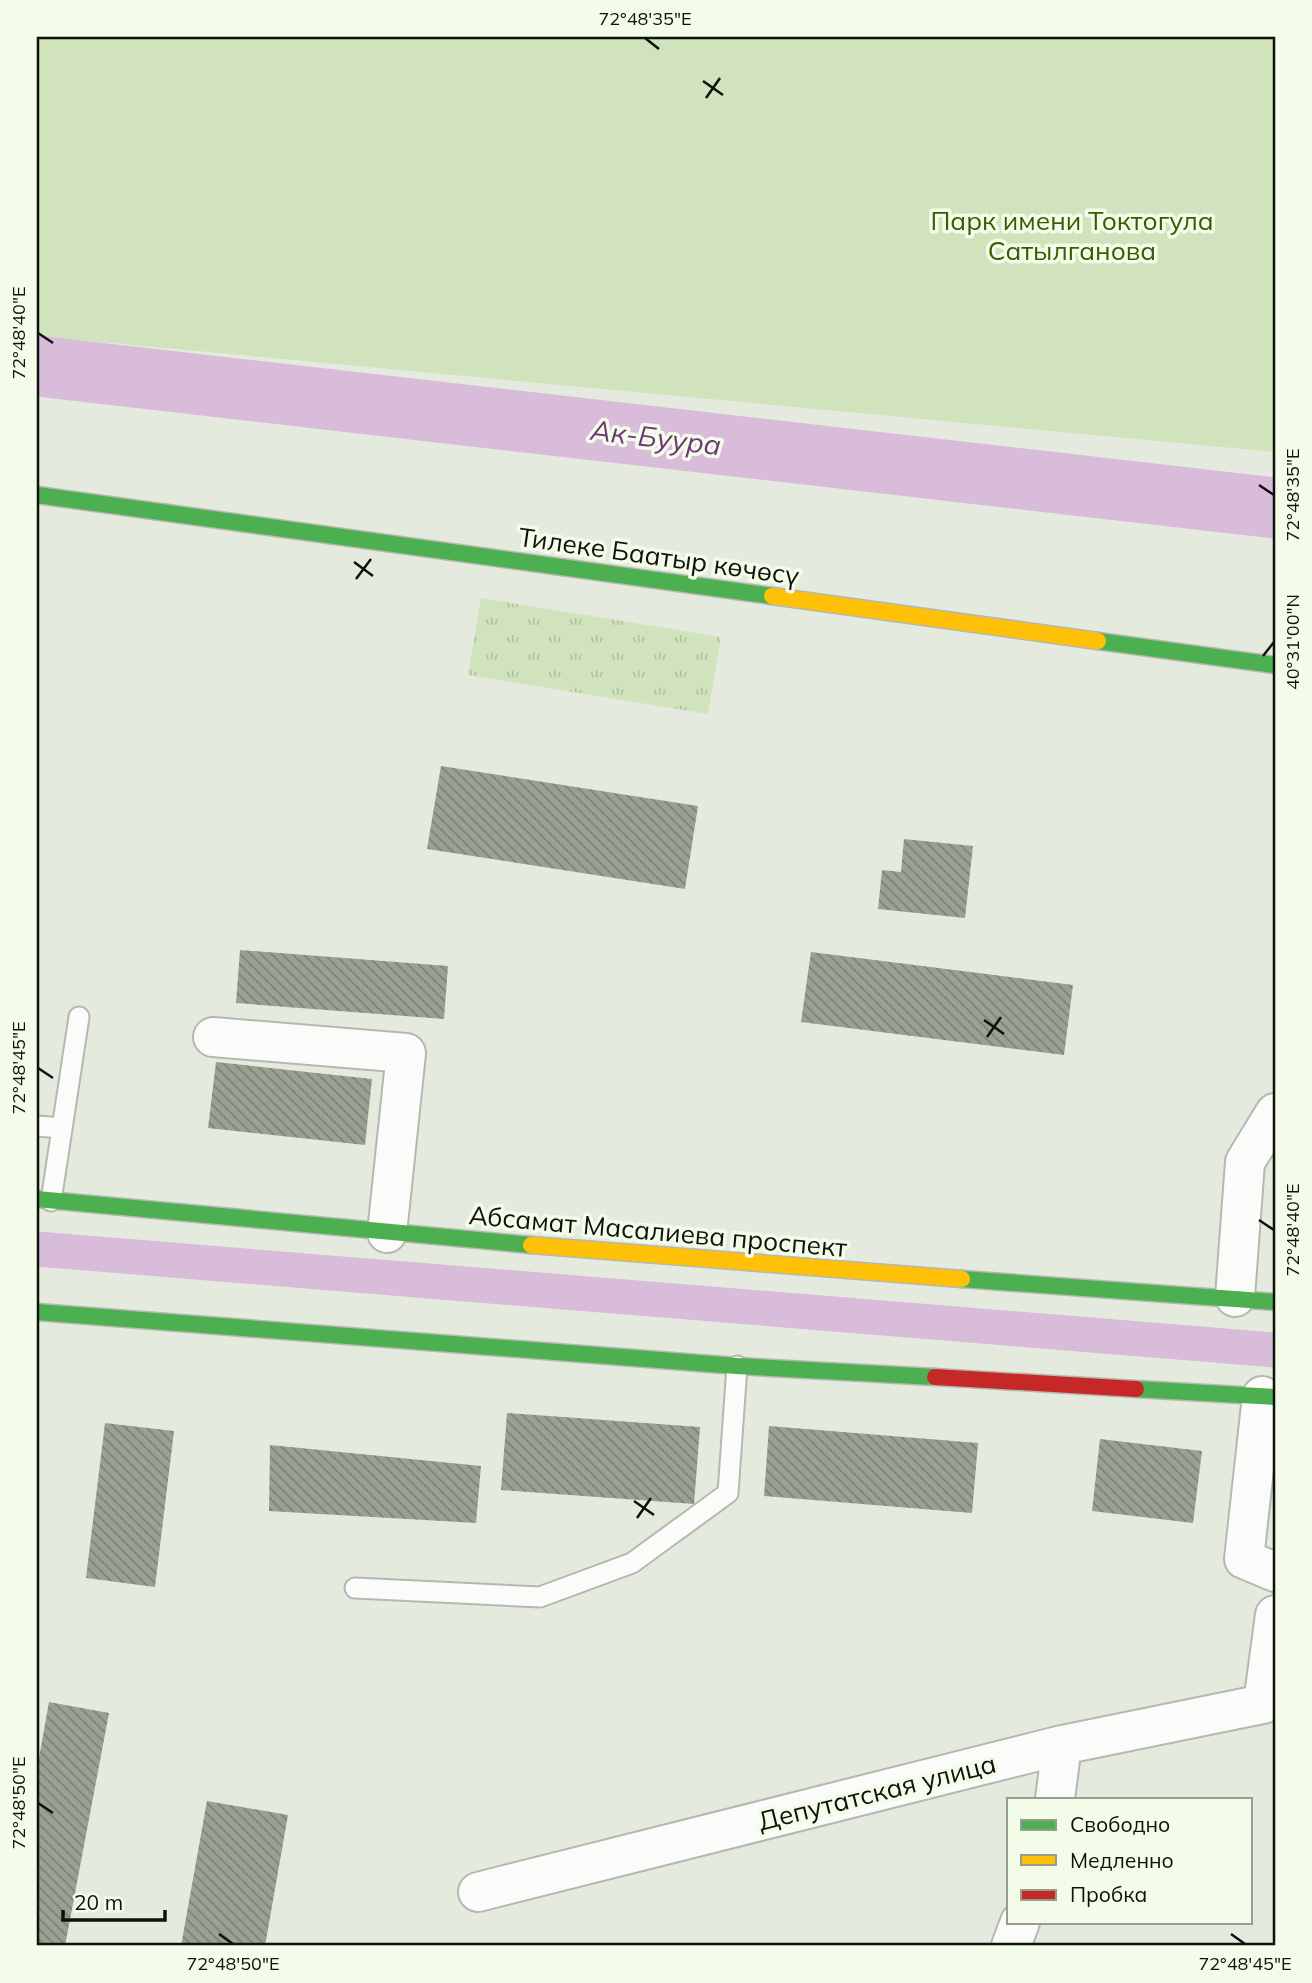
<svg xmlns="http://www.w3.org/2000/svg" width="1312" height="1983" font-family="Mulish,sans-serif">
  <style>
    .grass { fill: url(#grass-tufts) }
    .park { fill: #d1e3bd }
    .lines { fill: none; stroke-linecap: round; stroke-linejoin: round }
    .canal { stroke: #d9bbda; stroke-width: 35 }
    .river { stroke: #d9bbda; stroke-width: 61 }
    .building { fill: url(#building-back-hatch) }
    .lane-casing { stroke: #b5b8b0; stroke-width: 23 }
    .street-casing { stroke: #b5b8b0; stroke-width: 42 }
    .fast-casing { stroke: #b5b8b0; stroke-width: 19 }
    .slow-casing { stroke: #b5b8b0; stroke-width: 19 }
    .jam-casing { stroke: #b5b8b0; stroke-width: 19 }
    .lane { stroke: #fbfcfa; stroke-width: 19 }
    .street { stroke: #fbfcfa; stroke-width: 38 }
    .fast { stroke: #4caf50; stroke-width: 16 }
    .slow { stroke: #ffc107; stroke-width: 16 }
    .jam { stroke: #c62828; stroke-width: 16 }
    .ticks { fill: none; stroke: #0f120c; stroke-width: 2.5 }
    .labels { text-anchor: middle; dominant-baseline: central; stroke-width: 7; stroke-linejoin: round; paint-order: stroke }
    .park-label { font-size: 26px; fill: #3c5b00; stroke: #f2fce8 }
    .street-label { font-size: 26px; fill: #0f120c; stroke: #f2fce8 }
    .water-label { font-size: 28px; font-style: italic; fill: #6e3874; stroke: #f2fce8 }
    .neatline { fill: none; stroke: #0f120c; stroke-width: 2.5 }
    .ticks-label { font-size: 18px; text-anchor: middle; fill: #0f120c }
  </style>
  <defs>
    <pattern id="grass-tufts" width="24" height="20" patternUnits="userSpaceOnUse" patternTransform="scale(1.75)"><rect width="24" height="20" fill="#d1e3bd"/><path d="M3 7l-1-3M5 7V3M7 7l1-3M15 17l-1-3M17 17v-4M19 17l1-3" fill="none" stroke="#b2c2a1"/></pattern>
    <pattern id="building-back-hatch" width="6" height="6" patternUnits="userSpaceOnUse" patternTransform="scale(1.75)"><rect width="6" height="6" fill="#9aa192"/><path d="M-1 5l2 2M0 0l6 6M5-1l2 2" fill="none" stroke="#7c8276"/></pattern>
  </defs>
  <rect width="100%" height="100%" fill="#e5eadf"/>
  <path class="grass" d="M 481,598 L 721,637 L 708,714 L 468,675 Z"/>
  <path class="park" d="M 37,37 L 1275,37 L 1275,452 L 37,336 Z"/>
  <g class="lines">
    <path class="canal" d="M 37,1249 L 1275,1350"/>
    <path class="river" d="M 37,366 L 1275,508"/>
  </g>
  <path class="building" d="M 441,766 L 698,806 L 685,889 L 427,849 Z
    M 904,839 L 973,846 L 965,918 L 878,909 L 882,870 L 901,872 Z
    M 240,950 L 448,966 L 444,1019 L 236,1003 Z
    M 811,952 L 1073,985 L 1064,1055 L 801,1022 Z
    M 216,1062 L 372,1079 L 365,1145 L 208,1128 Z
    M 507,1413 L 700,1427 L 694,1504 L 501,1490 Z
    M 105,1423 L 174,1431 L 155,1587 L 86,1578 Z
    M 769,1426 L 978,1443 L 972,1513 L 764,1496 Z
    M 1100,1439 L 1202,1451 L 1193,1523 L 1092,1511 Z
    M 270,1445 L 481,1466 L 476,1523 L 269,1511 Z
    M 49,1702 L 109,1713 L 65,1946 L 37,1946 L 37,1769 Z
    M 207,1801 L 288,1815 L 265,1946 L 181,1946 Z"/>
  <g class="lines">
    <g class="lane-casing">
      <path id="lane" d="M 37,1126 L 62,1128
        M 51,1201 L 79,1017
        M 355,1588 L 540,1597 L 632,1563 L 728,1493 L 737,1366"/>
    </g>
    <g class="street-casing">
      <path id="street" d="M 213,1037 L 406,1053 L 387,1233
        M 1235,1297 L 1245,1162 L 1275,1113
        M 1262,1396 L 1244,1559 L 1275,1572
        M 1263,1704 L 1275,1615
        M 1055,1799 L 1062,1745
        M 478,1892 L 1062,1745 L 1263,1704 L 1275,1697
        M 1011,1946 L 1020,1922"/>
    </g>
    <g class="fast-casing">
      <path id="fast" d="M 37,495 L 772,596
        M 1098,641 L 1275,665
        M 37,1199 L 531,1245
        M 962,1279 L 1275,1302
        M 37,1312 L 737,1366 L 935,1377
        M 1136,1389 L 1275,1397"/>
    </g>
    <g class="slow-casing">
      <path id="slow" d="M 772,596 L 1098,641
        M 531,1245 L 962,1279"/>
    </g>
    <g class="jam-casing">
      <path id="jam" d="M 935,1377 L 1136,1389"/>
    </g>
    <use href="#lane" class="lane"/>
    <use href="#street" class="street"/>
    <use href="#fast" class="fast"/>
    <use href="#slow" class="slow"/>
    <use href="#jam" class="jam"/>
  </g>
  <path class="ticks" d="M 645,38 L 659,49M 703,81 L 723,95M 706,98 L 720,78M 38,333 L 53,343M 1259,485 L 1274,495M 354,562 L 373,576M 356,579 L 371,559M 1263,656 L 1274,642M 984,1020 L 1004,1034M 987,1037 L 1001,1017M 38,1068 L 53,1078M 1259,1220 L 1274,1230M 634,1501 L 654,1515M 637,1518 L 651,1498M 38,1803 L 53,1813M 219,1934 L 233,1944M 1231,1934 L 1245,1944"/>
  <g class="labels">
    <g class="park-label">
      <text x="1072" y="220">Парк имени Токтогула<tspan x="1072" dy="30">Сатылганова</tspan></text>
    </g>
    <g class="street-label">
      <text transform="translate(659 556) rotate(8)">Тилеке Баатыр көчөсү</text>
      <text transform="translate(658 1231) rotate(5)">Абсамат Масалиева проспект</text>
      <text transform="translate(877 1792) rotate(-14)">Депутатская улица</text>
    </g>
    <g class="water-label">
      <text transform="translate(656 437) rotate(7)">Ак-Буура</text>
    </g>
  </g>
  <rect width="1312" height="1983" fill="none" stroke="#f2fce8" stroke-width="77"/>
  <rect x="1007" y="1798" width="245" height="126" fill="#f2fce8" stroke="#979e90" stroke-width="2"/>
  <rect x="1021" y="1820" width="35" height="10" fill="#4caf50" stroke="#979e90" stroke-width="2"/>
  <text x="1070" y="1832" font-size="21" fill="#0f120c">Свободно</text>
  <rect x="1021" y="1855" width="35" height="10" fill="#ffc107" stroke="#979e90" stroke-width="2"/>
  <text x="1070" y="1868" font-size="21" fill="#0f120c">Медленно</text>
  <rect x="1021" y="1890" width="35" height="10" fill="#c62828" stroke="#979e90" stroke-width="2"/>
  <text x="1070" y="1902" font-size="21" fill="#0f120c">Пробка</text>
  <path d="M63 1910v10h102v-10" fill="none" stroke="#0f120c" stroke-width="3.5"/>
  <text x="74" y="1910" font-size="21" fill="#0f120c" stroke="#f2fce8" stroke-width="5" paint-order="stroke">20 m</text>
  <rect x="38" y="38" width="1236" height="1906" class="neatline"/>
  <g class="ticks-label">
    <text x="645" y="25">72°48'35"E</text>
    <text transform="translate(19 333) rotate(-90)" y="6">72°48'40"E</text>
    <text transform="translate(1293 495) rotate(-90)" y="6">72°48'35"E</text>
    <text transform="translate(1293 642) rotate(-90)" y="6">40°31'00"N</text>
    <text transform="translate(19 1068) rotate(-90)" y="6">72°48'45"E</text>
    <text transform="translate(1293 1230) rotate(-90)" y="6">72°48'40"E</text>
    <text transform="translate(19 1803) rotate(-90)" y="6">72°48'50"E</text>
    <text x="233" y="1970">72°48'50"E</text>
    <text x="1245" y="1970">72°48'45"E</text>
  </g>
</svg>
